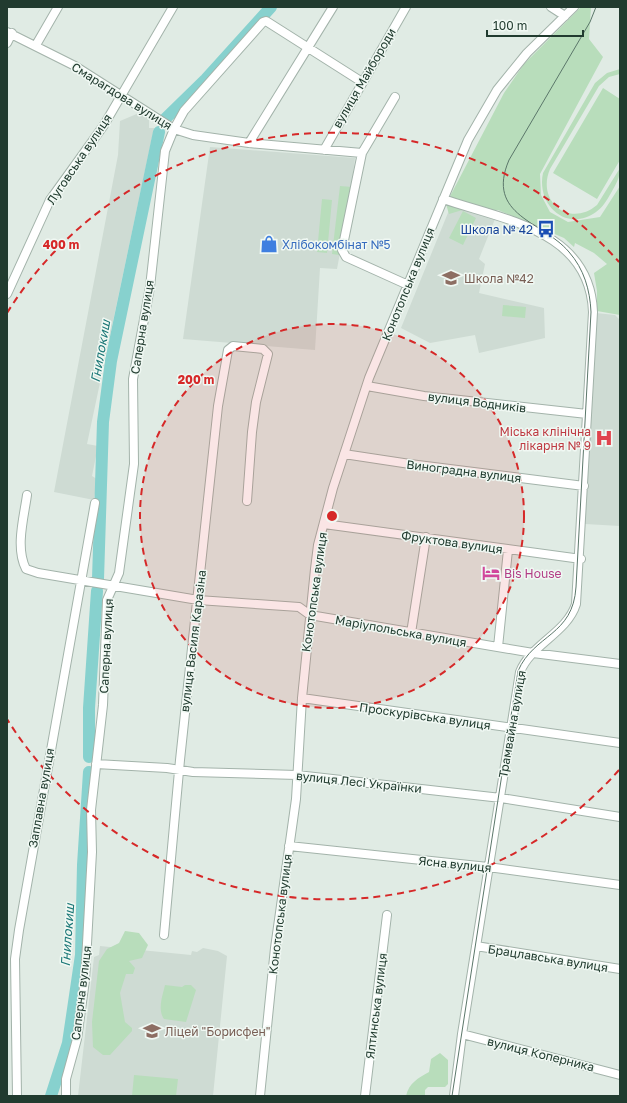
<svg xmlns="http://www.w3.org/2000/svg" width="627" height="1103" font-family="'Golos Text',sans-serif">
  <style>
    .built { fill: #cedbd3 }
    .green { fill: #b8ddbb }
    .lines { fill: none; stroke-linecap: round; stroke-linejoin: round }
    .river { stroke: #87d1ce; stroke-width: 12 }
    .minor-casing { stroke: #a3b3aa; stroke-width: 10 }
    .minor { stroke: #fff; stroke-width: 8 }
    .tram { stroke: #5b776a; stroke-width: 1 }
    .ring { fill: none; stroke: #d62828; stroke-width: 2; stroke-dasharray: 7 5 }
    .labels { text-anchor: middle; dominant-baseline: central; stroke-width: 3; stroke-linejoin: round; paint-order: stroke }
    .street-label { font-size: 12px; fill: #213b2f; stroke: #f0f8f3 }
    .transit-label { font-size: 12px; fill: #164399; stroke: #f0f8f3; text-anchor: end }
    .shop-label { font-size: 12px; fill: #366cbe; stroke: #f0f8f3; text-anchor: start }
    .education-label { font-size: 12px; fill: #785e54; stroke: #f0f8f3; text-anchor: start }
    .health-label { font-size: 12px; fill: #be3a42; stroke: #f0f8f3; text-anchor: end }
    .hotel-label { font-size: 12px; fill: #b23c85; stroke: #f0f8f3; text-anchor: start }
    .water-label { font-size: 13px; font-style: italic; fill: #1b7776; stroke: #f0f8f3 }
    .centre { fill: #d62828; stroke: #f0f8f3; stroke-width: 2 }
    .ring-label { font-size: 12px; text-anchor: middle; font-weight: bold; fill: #d62828; stroke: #f0f8f3; stroke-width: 3; stroke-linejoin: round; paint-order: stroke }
  </style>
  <rect width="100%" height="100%" fill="#e0ebe4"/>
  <path class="built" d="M 139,113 L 149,118 L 149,128 L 154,128 L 87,444 L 98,446 L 92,476 L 97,479 L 94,500 L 54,492 L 118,155 L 120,121 Z
    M 210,147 L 355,158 L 350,199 L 337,269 L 320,268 L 315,350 L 183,339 Z
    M 452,203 L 495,219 L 479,259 L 485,264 L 479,293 L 544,308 L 545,338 L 479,353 L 475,335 L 430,343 L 401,328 Z
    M 596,313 L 615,315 L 620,320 L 620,526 L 585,524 L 593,352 Z
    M 100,946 L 191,955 L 192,951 L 197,952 L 203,948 L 218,951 L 227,956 L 213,1096 L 78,1096 L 94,957 L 99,955 Z"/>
  <path class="green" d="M 581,7 L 591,7 L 589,39 L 603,57 L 540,174 L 541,195 L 550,212 L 568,222 L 600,217 L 620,186 L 620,315 L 597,311 L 597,291 L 594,273 L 607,264 L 594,253 L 575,243 L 574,247 L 564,238 L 498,210 L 488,212 L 476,206 L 449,214 L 446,204 L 504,93 L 524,64 Z
    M 620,69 L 620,74 L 609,77 L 599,86 L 550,169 C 536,202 570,228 597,205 L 620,168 C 620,178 616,184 611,193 C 607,200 603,207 596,212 C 567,233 536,205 543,173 L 595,83 L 607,73 Z
    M 603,88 L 620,99 L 620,160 L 597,199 L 553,173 Z
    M 340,186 L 352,187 L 339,255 L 332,254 Z
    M 322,199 L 332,200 L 327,253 L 317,252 Z
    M 463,211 L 476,218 L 463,245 L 449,238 Z
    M 503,305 L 526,307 L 525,318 L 502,316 Z
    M 125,931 L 139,933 L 148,945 L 142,958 L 129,961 L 135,968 L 133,974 L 126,974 L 120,993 L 125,1022 L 132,1028 L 132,1031 L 110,1055 L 103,1055 L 93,1047 L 92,1022 L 99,961 L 107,949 L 119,943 Z
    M 165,985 L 182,987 L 185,985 L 191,985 L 196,990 L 186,1022 L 164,1019 C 157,1010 163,994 165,985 Z
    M 440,1053 L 448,1060 L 448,1084 L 445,1087 L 428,1087 L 425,1090 L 425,1096 L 406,1096 C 409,1083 418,1078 429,1072 L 431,1059 Z
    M 134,1075 L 178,1079 L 176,1096 L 132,1096 Z"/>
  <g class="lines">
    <path class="river" d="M 164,120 L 206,79 L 271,7
      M 98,579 L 103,422 L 111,361 L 159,132
      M 89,757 L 89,708 L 97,591
      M 51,1096 L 68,1043 L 81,955 L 83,865 L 89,772"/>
    <g class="minor-casing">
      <path id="minor" d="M 551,7 L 565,16
        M 7,32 L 75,66 L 174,129 L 193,135 L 249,143 L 362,153
        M 7,43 L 12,33
        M 36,45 L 58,7
        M 395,97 L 362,153 L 342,250 L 346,257 L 408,285
        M 249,143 L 333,7
        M 324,150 L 406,7
        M 443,199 C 504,220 590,230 593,312 L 576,604 C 567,633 531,644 520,672 L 462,1034 L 454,1096
        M 7,294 L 50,200 L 104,125 L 173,7
        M 367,386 L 424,396 L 587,414
        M 344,454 L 410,464 L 584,486
        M 27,495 C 24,517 15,548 26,569 L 38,573 L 198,600 L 299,607 L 310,615 L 533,653 L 620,664
        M 324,524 L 581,559
        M 411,633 L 426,537
        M 498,647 L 508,550
        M 302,698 L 620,743
        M 96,764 L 167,768 L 193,772 L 297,775 L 501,798 L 620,817
        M 289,846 L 488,867 L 620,885
        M 164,935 L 180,760 L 218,406 L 228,350 L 233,346 L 263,349 L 268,354 L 256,402 L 252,432 L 247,501
        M 476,946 L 620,969
        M 462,1034 L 620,1075
        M 17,1096 L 15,959 L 19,930 L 95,503
        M 66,1096 L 66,1079 L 77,1039 L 85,980 L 92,852 L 91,810 L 103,705 L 107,600 L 119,573 L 134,464 L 133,379 L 150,287 L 165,151 L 174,129 L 184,111 L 263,22 L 266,21 L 362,82
        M 260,1096 L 275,948 L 296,799 L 302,698 L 315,569 L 318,545 L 333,488 L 369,378 L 468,140 L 497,90 L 527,53 L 574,7
        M 365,1096 L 387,915"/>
    </g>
    <use href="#minor" class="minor"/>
    <path class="tram" d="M 452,1096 L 518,671 C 534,634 573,636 576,587 L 591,312 C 590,290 584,269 569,252 C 543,221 485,216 509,160 L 590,22 L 596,7"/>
  </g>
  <circle cx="332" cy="516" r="192" fill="#d62828" fill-opacity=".12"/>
  <g class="ring">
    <circle cx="332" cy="516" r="192"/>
    <path d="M619 770A383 383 0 0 1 7 719M7 313A383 383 0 0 1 619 262"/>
  </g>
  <defs>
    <g id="bus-bare" transform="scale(1.38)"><path d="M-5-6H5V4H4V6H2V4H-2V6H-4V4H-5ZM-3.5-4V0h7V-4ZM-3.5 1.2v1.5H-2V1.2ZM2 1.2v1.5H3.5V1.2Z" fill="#1a4fb4" stroke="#f0f8f3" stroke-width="2.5" paint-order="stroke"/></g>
    <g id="shop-bare" transform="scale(1.38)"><path d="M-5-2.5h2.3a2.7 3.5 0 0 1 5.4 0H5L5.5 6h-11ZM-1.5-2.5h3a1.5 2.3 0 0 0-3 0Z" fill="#3f7fe0" stroke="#f0f8f3" stroke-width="2.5" paint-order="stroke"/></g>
    <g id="school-bare" transform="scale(1.38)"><path d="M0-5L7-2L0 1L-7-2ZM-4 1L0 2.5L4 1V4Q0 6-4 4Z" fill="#8d6e63" stroke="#f0f8f3" stroke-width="2.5" paint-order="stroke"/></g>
    <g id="hospital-bare" transform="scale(1.38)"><path d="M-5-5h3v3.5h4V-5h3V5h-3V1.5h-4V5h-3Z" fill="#e0444e" stroke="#f0f8f3" stroke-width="2.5" paint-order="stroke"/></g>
    <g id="hotel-bare" transform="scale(1.38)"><path d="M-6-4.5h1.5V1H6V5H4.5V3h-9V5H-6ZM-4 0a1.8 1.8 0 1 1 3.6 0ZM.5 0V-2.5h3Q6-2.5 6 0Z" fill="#d1479c" stroke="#f0f8f3" stroke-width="2.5" paint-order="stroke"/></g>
  </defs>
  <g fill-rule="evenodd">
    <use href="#bus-bare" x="546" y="229"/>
    <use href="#shop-bare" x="269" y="244"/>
    <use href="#school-bare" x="451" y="278"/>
    <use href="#hospital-bare" x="604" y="438"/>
    <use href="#hotel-bare" x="491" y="573"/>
    <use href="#school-bare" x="152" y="1031"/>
  </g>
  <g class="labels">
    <g class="street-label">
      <text transform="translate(364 78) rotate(-60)">вулиця Майбороди</text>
      <text transform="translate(122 96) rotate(32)">Смарагдова вулиця</text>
      <text transform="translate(79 159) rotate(-56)">Луговська вулиця</text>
      <text transform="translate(408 284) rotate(-68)">Конотопська вулиця</text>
      <text transform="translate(142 327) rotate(-81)">Саперна вулиця</text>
      <text transform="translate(477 402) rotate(7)">вулиця Водників</text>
      <text transform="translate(464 471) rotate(7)">Виноградна вулиця</text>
      <text transform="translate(452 542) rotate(8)">Фруктова вулиця</text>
      <text transform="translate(314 592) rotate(-82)">Конотопська вулиця</text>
      <text transform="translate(401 631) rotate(10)">Маріупольська вулиця</text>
      <text transform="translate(193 641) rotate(-83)">вулиця Василя Каразіна</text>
      <text transform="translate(106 646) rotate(-87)">Саперна вулиця</text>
      <text transform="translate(425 716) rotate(8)">Проскурівська вулиця</text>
      <text transform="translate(512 724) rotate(-80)">Трамвайна вулиця</text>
      <text transform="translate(359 782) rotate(6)">вулиця Лесі Українки</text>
      <text transform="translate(41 798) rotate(-80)">Заплавна вулиця</text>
      <text transform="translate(455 864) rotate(6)">Ясна вулиця</text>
      <text transform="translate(280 914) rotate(-83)">Конотопська вулиця</text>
      <text transform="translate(548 958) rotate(9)">Брацлавська вулиця</text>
      <text transform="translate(81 993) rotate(-83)">Саперна вулиця</text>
      <text transform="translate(376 1006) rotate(-83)">Ялтинська вулиця</text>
      <text transform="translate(541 1054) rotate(14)">вулиця Коперника</text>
    </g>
    <g class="transit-label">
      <text x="533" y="229">Школа № 42</text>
    </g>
    <g class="shop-label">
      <text x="282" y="244">Хлібокомбінат №5</text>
    </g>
    <g class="education-label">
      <text x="464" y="278">Школа №42</text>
      <text x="165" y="1031">Ліцей "Борисфен"</text>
    </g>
    <g class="health-label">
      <text x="591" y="431">Міська клінічна<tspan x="591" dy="14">лікарня № 9</tspan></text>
    </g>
    <g class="hotel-label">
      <text x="504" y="573">Bis House</text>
    </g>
    <g class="water-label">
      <text transform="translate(100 351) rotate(-80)">Гнилокиш</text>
      <text transform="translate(67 935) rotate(-86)">Гнилокиш</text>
    </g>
  </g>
  <circle cx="332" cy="516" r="6" class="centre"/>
  <g class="ring-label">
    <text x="61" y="249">400 m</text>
    <text x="196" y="384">200 m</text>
  </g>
  <rect width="627" height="1103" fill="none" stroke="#213b2f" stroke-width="16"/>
  <path d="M487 30v6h96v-6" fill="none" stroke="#213b2f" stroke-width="2"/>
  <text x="493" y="30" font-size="12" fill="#213b2f" stroke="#f0f8f3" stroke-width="3" paint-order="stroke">100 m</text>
</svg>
